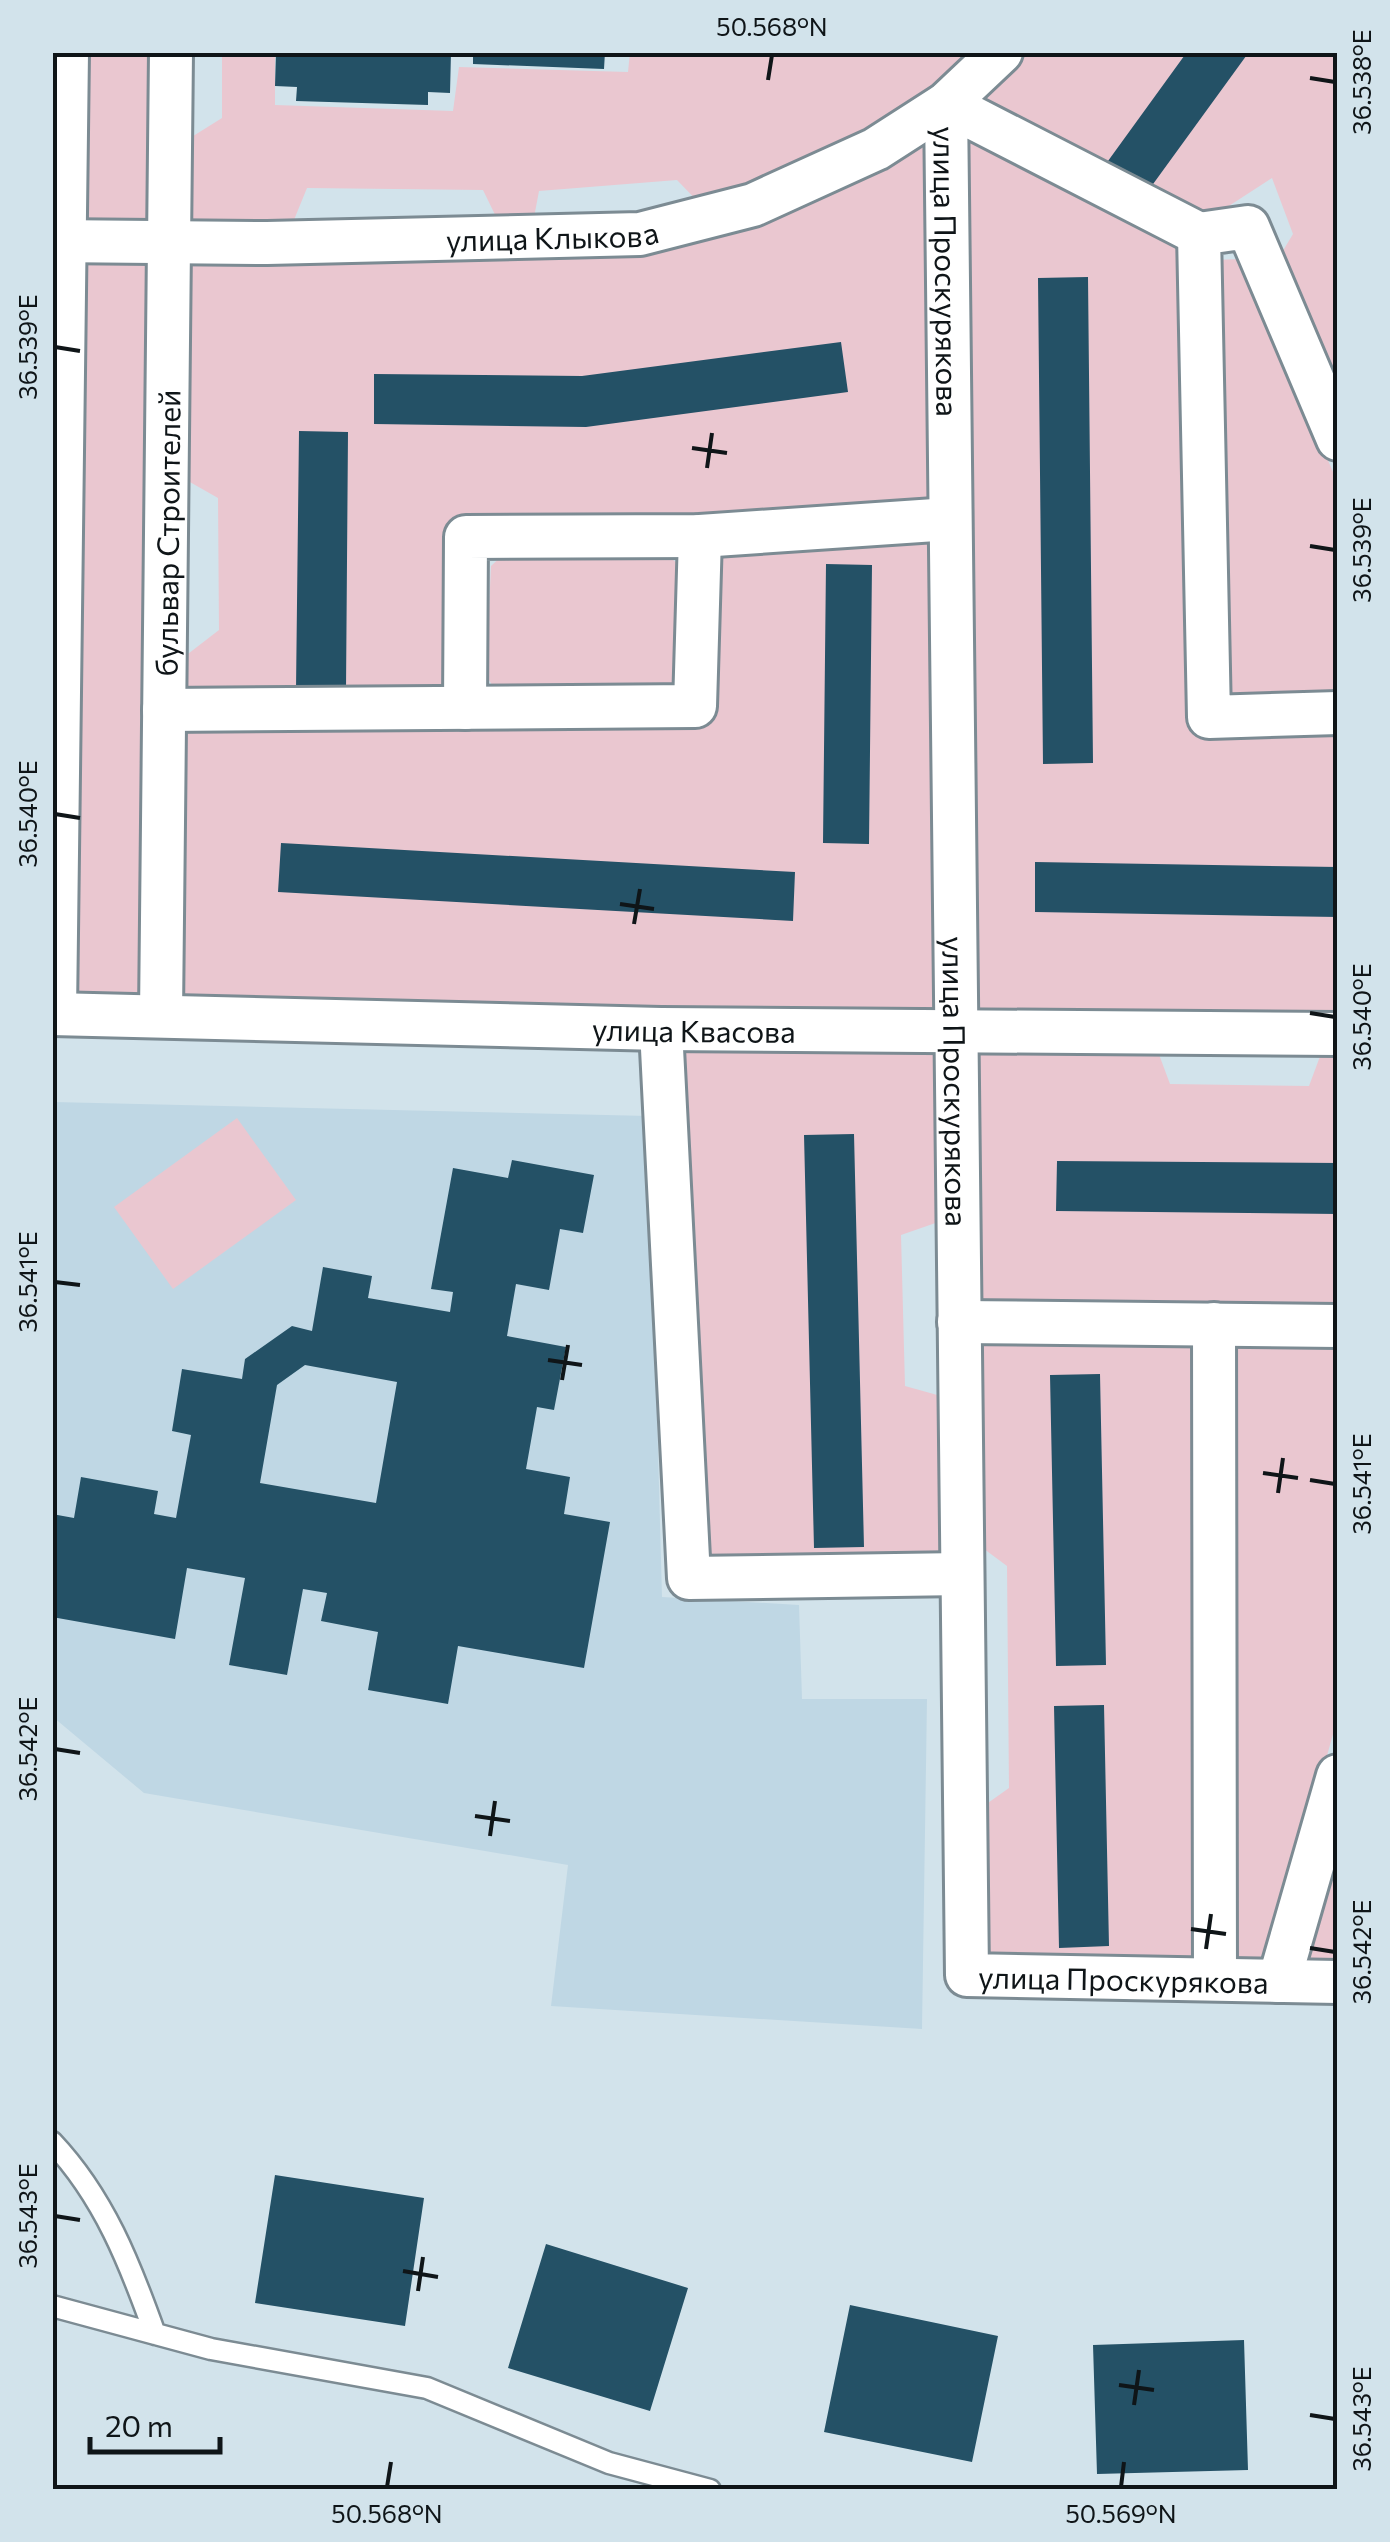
<svg xmlns="http://www.w3.org/2000/svg" width="1390" height="2542" font-family="Commissioner,sans-serif">
  <style>
    .built { fill: #bfd7e4 }
    .green { fill: #eac7d0 }
    .building { fill: #245166; fill-rule: evenodd }
    .lines { fill: none; stroke-linecap: round; stroke-linejoin: round }
    .lane-casing { stroke: #7c8b93; stroke-width: 25 }
    .street-casing { stroke: #7c8b93; stroke-width: 48 }
    .lane { stroke: #fff; stroke-width: 20 }
    .street { stroke: #fff; stroke-width: 42 }
    .ticks { fill: none; stroke: #0f1518; stroke-width: 4 }
    .labels { text-anchor: middle; dominant-baseline: central; stroke-width: 10; stroke-linejoin: round; paint-order: stroke }
    .street-label { font-size: 30px; fill: #0f1518; stroke: #d2e3eb }
    .neatline { fill: none; stroke: #0f1518; stroke-width: 4 }
    .ticks-label { font-size: 25px; text-anchor: middle; fill: #0f1518 }
  </style>
  <rect width="100%" height="100%" fill="#d2e3eb"/>
  <path class="built" d="M 53,1102 L 649,1116 L 662,1597 L 799,1605 L 802,1699 L 927,1699 L 922,2029 L 551,2006 L 568,1865 L 144,1793 L 53,1717 Z"/>
  <path class="green" d="M 630,52 L 988,53 L 937,99 L 706,210 L 677,180 L 539,191 L 532,228 L 502,229 L 483,190 L 307,188 L 287,237 L 175,235 L 174,148 L 222,118 L 222,53 L 275,53 L 275,105 L 453,111 L 459,67 L 628,72 Z
    M 76,53 L 163,53 L 161,235 L 73,233 Z
    M 1020,53 L 1337,53 L 1337,406 L 1275,264 L 1293,234 L 1272,178 L 1198,226 L 964,102 Z
    M 953,118 L 1193,239 L 1201,726 L 1337,725 L 1337,1023 L 965,1019 Z
    M 937,123 L 940,511 L 459,531 L 455,701 L 171,703 L 171,667 L 219,630 L 218,498 L 174,473 L 178,252 L 639,244 Z
    M 72,250 L 161,251 L 154,1006 L 65,1004 Z
    M 1240,259 L 1337,481 L 1337,699 L 1228,702 L 1215,260 Z
    M 940,525 L 945,1021 L 169,1006 L 171,715 L 701,713 L 706,542 Z
    M 508,550 L 664,553 L 681,566 L 678,684 L 664,694 L 495,690 L 486,675 L 491,566 Z
    M 673,1039 L 945,1039 L 947,1219 L 901,1235 L 905,1386 L 948,1398 L 950,1564 L 703,1567 Z
    M 970,1040 L 1154,1041 L 1170,1084 L 1309,1086 L 1325,1043 L 1337,1043 L 1337,1315 L 974,1312 Z
    M 237,1118 L 296,1200 L 173,1289 L 114,1207 Z
    M 974,1330 L 1205,1333 L 1203,1969 L 980,1962 L 978,1810 L 1009,1788 L 1007,1566 L 976,1543 Z
    M 1233,1343 L 1337,1344 L 1337,1720 L 1267,1969 L 1229,1969 Z
    M 1337,1811 L 1337,1972 L 1292,1971 Z"/>
  <path class="building" d="M 276,52 L 451,52 L 450,93 L 428,92 L 428,105 L 296,101 L 297,87 L 275,86 Z
    M 473,52 L 605,52 L 604,69 L 473,64 Z
    M 1187,52 L 1249,52 L 1148,191 L 1108,161 Z
    M 1088,277 L 1093,763 L 1043,764 L 1038,278 Z
    M 841,342 L 848,392 L 586,427 L 374,424 L 374,374 L 582,376 Z
    M 299,431 L 348,432 L 346,691 L 296,690 Z
    M 826,564 L 872,565 L 869,844 L 823,843 Z
    M 281,843 L 795,872 L 793,921 L 278,892 Z
    M 1035,862 L 1338,867 L 1338,917 L 1035,912 Z
    M 854,1134 L 864,1547 L 814,1548 L 804,1135 Z
    M 512,1160 L 594,1175 L 583,1233 L 560,1229 L 549,1290 L 516,1284 L 507,1336 L 566,1347 L 554,1410 L 537,1407 L 526,1469 L 570,1477 L 564,1514 L 610,1522 L 584,1668 L 458,1646 L 448,1704 L 368,1690 L 378,1632 L 321,1621 L 327,1593 L 303,1589 L 287,1675 L 229,1665 L 245,1578 L 187,1568 L 175,1639 L 52,1617 L 52,1514 L 74,1518 L 81,1477 L 158,1491 L 154,1514 L 176,1518 L 191,1435 L 172,1431 L 182,1369 L 242,1379 L 245,1359 L 292,1326 L 312,1331 L 323,1267 L 372,1276 L 368,1298 L 450,1312 L 453,1292 L 431,1289 L 453,1168 L 508,1178 ZM 305,1365 L 397,1382 L 376,1503 L 260,1483 L 277,1385 Z
    M 1057,1161 L 1338,1163 L 1338,1214 L 1056,1211 Z
    M 1100,1374 L 1106,1665 L 1056,1666 L 1050,1375 Z
    M 1104,1705 L 1109,1946 L 1059,1948 L 1054,1706 Z
    M 275,2175 L 424,2198 L 405,2326 L 255,2303 Z
    M 546,2244 L 688,2288 L 650,2411 L 508,2368 Z
    M 850,2305 L 998,2336 L 972,2462 L 824,2432 Z
    M 1244,2340 L 1248,2470 L 1097,2474 L 1093,2345 Z"/>
  <g class="lines">
    <g class="lane-casing">
      <path id="lane" d="M 52,2142 C 104,2197 130,2264 155,2334
        M 52,2306 L 211,2349 L 427,2388 L 609,2463 L 710,2490"/>
    </g>
    <g class="street-casing">
      <g id="street">
        <path id="s1" d="M 1199,234 L 946,104 L 967,1975 L 1338,1982"/>
        <path id="s2" d="M 52,241 L 267,243 L 640,234 L 753,205 L 876,149 L 946,104 L 1001,52"/>
        <path d="M 1338,439 L 1248,227 L 1199,234 L 1209,717 L 1338,713"/>
        <path d="M 465,708 L 466,537 L 700,536 L 950,519"/>
        <path d="M 164,710 L 695,706 L 700,536"/>
        <path d="M 55,1013 L 67,52"/>
        <path id="s3" d="M 52,1014 L 661,1029 L 1338,1034"/>
        <path id="s4" d="M 161,1015 L 171,52"/>
        <path d="M 661,1029 L 689,1578 L 962,1574"/>
        <path d="M 959,1322 L 1338,1326"/>
        <path d="M 1214,1324 L 1215,1979"/>
        <path d="M 1279,1981 L 1338,1776"/>
      </g>
    </g>
    <use href="#lane" class="lane"/>
    <use href="#street" class="street"/>
  </g>
  <path class="ticks" d="M 1310,78 L 1335,82M 768,80 L 772,55M 55,347 L 80,351M 692,448 L 727,453M 707,468 L 712,433M 1310,546 L 1335,550M 55,814 L 80,818M 620,904 L 654,909M 634,924 L 640,889M 1310,1013 L 1335,1017M 55,1282 L 80,1285M 548,1360 L 582,1365M 562,1380 L 568,1345M 1263,1473 L 1298,1478M 1310,1480 L 1335,1484M 1278,1493 L 1283,1458M 55,1749 L 80,1753M 475,1816 L 510,1821M 490,1836 L 495,1801M 1191,1929 L 1226,1934M 1310,1948 L 1335,1952M 1206,1949 L 1211,1914M 55,2216 L 80,2220M 403,2271 L 438,2277M 418,2291 L 423,2257M 1119,2385 L 1154,2390M 1134,2405 L 1139,2370M 1310,2415 L 1335,2419M 387,2487 L 391,2462M 1121,2487 L 1124,2462"/>
  <g class="labels">
    <g class="street-label">
      <text stroke="none"><textPath href="#s2" startOffset="500">улица Клыкова</textPath></text>
      <text stroke="none"><textPath href="#s1" startOffset="452">улица Проскурякова</textPath></text>
      <text stroke="none"><textPath href="#s4" startOffset="482">бульвар Строителей</textPath></text>
      <text stroke="none"><textPath href="#s3" startOffset="642">улица Квасова</textPath></text>
      <text stroke="none"><textPath href="#s1" startOffset="1262">улица Проскурякова</textPath></text>
      <text stroke="none"><textPath href="#s1" startOffset="2312">улица Проскурякова</textPath></text>
    </g>
  </g>
  <rect width="1390" height="2542" fill="none" stroke="#d2e3eb" stroke-width="110"/>
  <path d="M90 2437v15h130v-15" fill="none" stroke="#0f1518" stroke-width="5"/>
  <text x="105" y="2437" font-size="30" fill="#0f1518" stroke="#d2e3eb" stroke-width="8" paint-order="stroke">20 m</text>
  <rect x="55" y="55" width="1280" height="2432" class="neatline"/>
  <g class="ticks-label">
    <text x="772" y="36">50.568°N</text>
    <text transform="translate(1362 82) rotate(-90)" y="9">36.538°E</text>
    <text transform="translate(28 347) rotate(-90)" y="9">36.539°E</text>
    <text transform="translate(1362 550) rotate(-90)" y="9">36.539°E</text>
    <text transform="translate(28 814) rotate(-90)" y="9">36.540°E</text>
    <text transform="translate(1362 1017) rotate(-90)" y="9">36.540°E</text>
    <text transform="translate(28 1282) rotate(-90)" y="9">36.541°E</text>
    <text transform="translate(1362 1484) rotate(-90)" y="9">36.541°E</text>
    <text transform="translate(28 1749) rotate(-90)" y="9">36.542°E</text>
    <text transform="translate(1362 1952) rotate(-90)" y="9">36.542°E</text>
    <text transform="translate(28 2216) rotate(-90)" y="9">36.543°E</text>
    <text transform="translate(1362 2419) rotate(-90)" y="9">36.543°E</text>
    <text x="387" y="2523">50.568°N</text>
    <text x="1121" y="2523">50.569°N</text>
  </g>
</svg>
